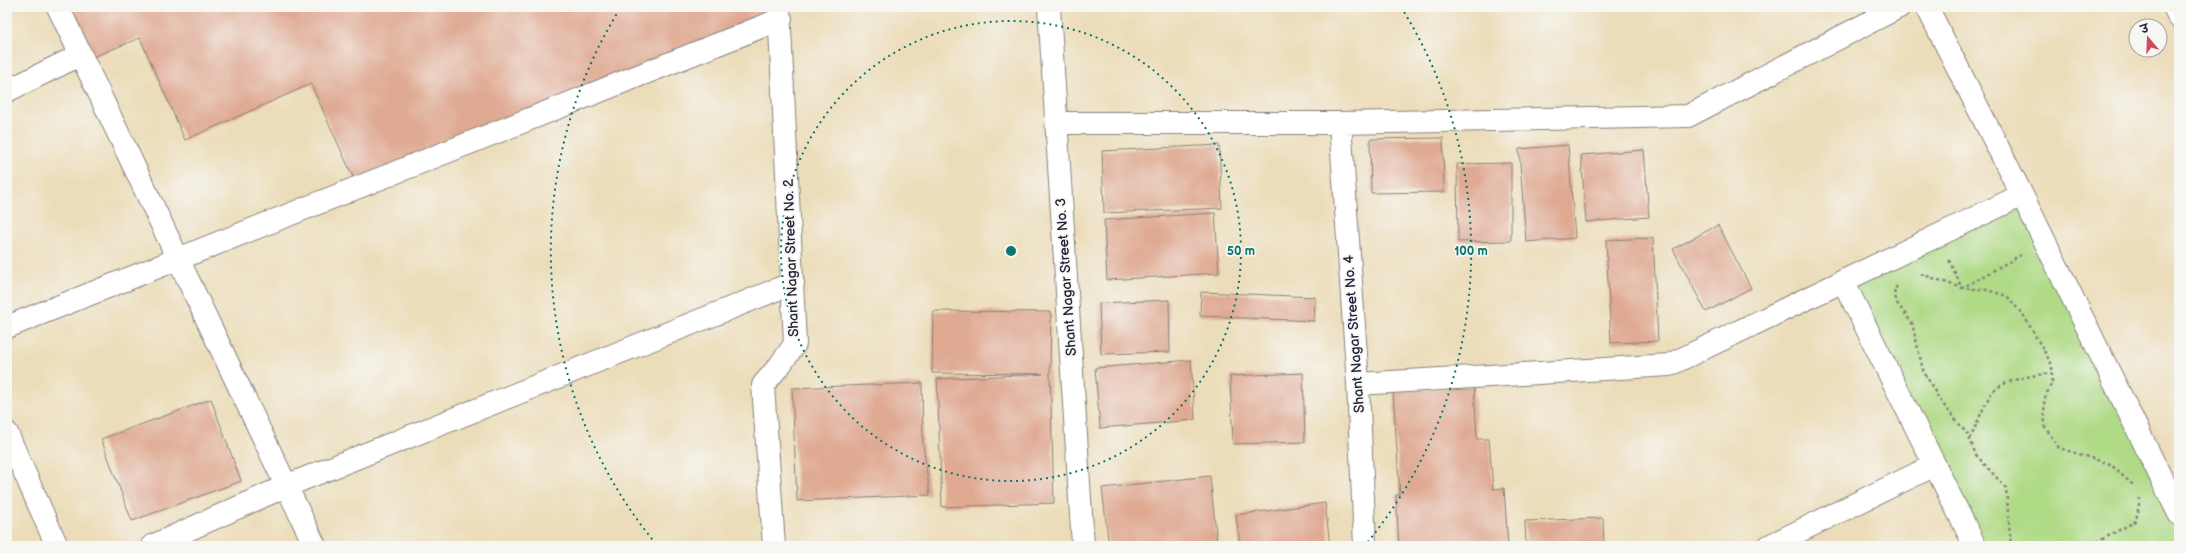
<svg xmlns="http://www.w3.org/2000/svg" width="2186" height="553" font-family="'Balsamiq Sans','Playpen Sans Deva',sans-serif">
  <style>
    .green { fill: #afda86; stroke: #687e60 }
    .building { fill: #dfa992 }
    .lines { fill: none; stroke-linecap: round; stroke-linejoin: round }
    .minor-casing { stroke: #87807a; stroke-width: 24 }
    .path { stroke: #87807a; stroke-width: 2.5; stroke-dasharray: 3 3; stroke-linecap: butt }
    .minor { stroke: #fff; stroke-width: 22 }
    .ring { fill: none; stroke: #0f766e; stroke-width: 2; stroke-dasharray: 2 4 }
    .labels { text-anchor: middle; dominant-baseline: central; stroke-width: 3.5; stroke-linejoin: round; paint-order: stroke }
    .street-label { font-size: 14px; fill: #22223b; stroke: #f6f6f2 }
    .centre { fill: #0f766e; stroke: #f6f6f2; stroke-width: 2 }
    .ring-label { font-size: 12px; text-anchor: middle; font-weight: bold; fill: #0f766e; stroke: #f6f6f2; stroke-width: 3.5; stroke-linejoin: round; paint-order: stroke }
  </style>
  <rect width="100%" height="100%" fill="#f6f6f2"/>
  <filter id="ink" filterUnits="userSpaceOnUse"><feTurbulence type="fractalNoise" baseFrequency=".025" numOctaves="2"/><feDisplacementMap in="SourceGraphic" scale="8" xChannelSelector="R" yChannelSelector="G"/><feConvolveMatrix kernelMatrix="1 2 1 2 8 2 1 2 1" color-interpolation-filters="sRGB"/></filter>
  <filter id="wash" filterUnits="userSpaceOnUse"><feTurbulence type="fractalNoise" baseFrequency=".012" numOctaves="4" result="noise"/><feDisplacementMap in="SourceGraphic" scale="16" xChannelSelector="R" yChannelSelector="G"/><feGaussianBlur stdDeviation="0.9" result="paint"/><feColorMatrix in="noise" values="0 0 0 0 0 0 0 0 0 0 0 0 0 0 0 0 0 1.4 0 .05"/><feComposite in="paint" operator="in"/></filter>
  <g filter="url(#wash)">
    <rect width="100%" height="100%" fill="#ecddba"/>
    <path class="green" d="M 2022,195 L 2179,514 L 2179,546 L 1975,546 L 1843,281 Z"/>
    <g id="blocks">
      <path class="building" d="M 58,7 L 778,7 L 781,19 L 358,188 L 311,84 L 185,140 L 140,38 L 83,61 Z
        M 1443,138 L 1444,192 L 1371,193 L 1370,139 Z
        M 1219,145 L 1222,208 L 1104,213 L 1102,151 Z
        M 1568,145 L 1575,238 L 1526,242 L 1519,149 Z
        M 1644,150 L 1649,217 L 1586,222 L 1581,155 Z
        M 1511,163 L 1511,241 L 1458,242 L 1457,164 Z
        M 1215,213 L 1219,273 L 1107,280 L 1104,220 Z
        M 1718,225 L 1751,288 L 1706,312 L 1673,249 Z
        M 1653,238 L 1658,341 L 1611,343 L 1606,240 Z
        M 1201,292 L 1315,297 L 1314,321 L 1200,316 Z
        M 1169,300 L 1170,352 L 1101,354 L 1099,303 Z
        M 933,311 L 1051,312 L 1050,374 L 1054,503 L 942,507 L 937,379 L 1043,374 L 932,373 Z
        M 1191,360 L 1195,420 L 1100,428 L 1095,368 Z
        M 1303,373 L 1305,442 L 1233,444 L 1230,376 Z
        M 922,383 L 923,444 L 930,495 L 797,501 L 792,388 Z
        M 1474,386 L 1477,439 L 1489,439 L 1493,489 L 1504,488 L 1508,546 L 1399,546 L 1396,495 L 1400,495 L 1393,391 Z
        M 211,399 L 241,481 L 132,521 L 101,439 Z
        M 1210,476 L 1217,543 L 1187,546 L 1109,546 L 1102,488 Z
        M 1325,503 L 1330,546 L 1240,546 L 1236,515 Z
        M 1603,518 L 1604,546 L 1526,546 L 1525,521 Z"/>
    </g>
  </g>
  <g filter="url(#ink)">
    <use href="#blocks" fill-opacity="0" stroke="#87807a" stroke-width="1"/>
    <g class="lines">
      <g class="minor-casing">
        <path id="minor" d="M 58,7 L 315,546
          M 1049,7 L 1083,546
          M 1927,7 L 2022,195 L 2179,514
          M 2174,7 L 2179,17
          M 7,91 L 80,55
          M 1057,123 L 1340,123 L 1688,116 L 1899,7
          M 1340,123 L 1358,384 L 1365,546
          M 1843,281 L 1975,546
          M 7,327 L 781,19
          M 1358,384 L 1669,365 L 2022,195
          M 7,433 L 57,546
          M 152,546 L 286,486 L 793,283
          M 774,546 L 763,385 L 780,365 L 795,344 L 779,7
          M 1769,546 L 1935,465"/>
      </g>
      <path class="path" d="M 1949,260 L 1962,288 L 2021,255
        M 1921,274 L 1962,288 L 1987,290 L 2007,296 L 2024,316 L 2052,365 L 2052,382 L 2044,400 L 2045,427 L 2059,448 L 2110,464 L 2133,485
        M 1897,286 L 1894,291 L 1897,303 L 1912,323 L 1923,370 L 1939,399 L 1968,435 L 1976,455 L 2006,488 L 2011,546
        M 1970,439 C 1976,426 1984,405 1991,394 C 2001,379 2036,375 2052,373
        M 2079,546 L 2099,541 L 2136,521 L 2140,498"/>
      <use href="#minor" class="minor"/>
    </g>
  </g>
  <g class="ring">
    <circle cx="1011" cy="251" r="230"/>
    <path d="M656 544A460 460 0 0 1 621 7M1401 7A460 460 0 0 1 1366 544"/>
  </g>
  <g class="labels">
    <g class="street-label">
      <text transform="translate(791 258) rotate(-92)">Shant Nagar Street No. 2</text>
      <text transform="translate(1066 277) rotate(-94)">Shant Nagar Street No. 3</text>
      <text transform="translate(1354 334) rotate(-94)">Shant Nagar Street No. 4</text>
    </g>
  </g>
  <circle cx="1011" cy="251" r="6" class="centre"/>
  <g class="ring-label">
    <text x="1241" y="255">50 m</text>
    <text x="1471" y="255">100 m</text>
  </g>
  <rect width="2186" height="553" fill="none" stroke="#f6f6f2" stroke-width="24"/>
  <g transform="translate(2148 38) rotate(341)"><circle r="19" fill="#f6f6f2" stroke="#a1a1a9"/>
  <path d="M0-3L7 15L0 10L-7 15Z" fill="#d1495b"/>
  <text y="-6" font-size="11" font-weight="bold" text-anchor="middle" fill="#22223b">उ</text>
  </g>
</svg>
